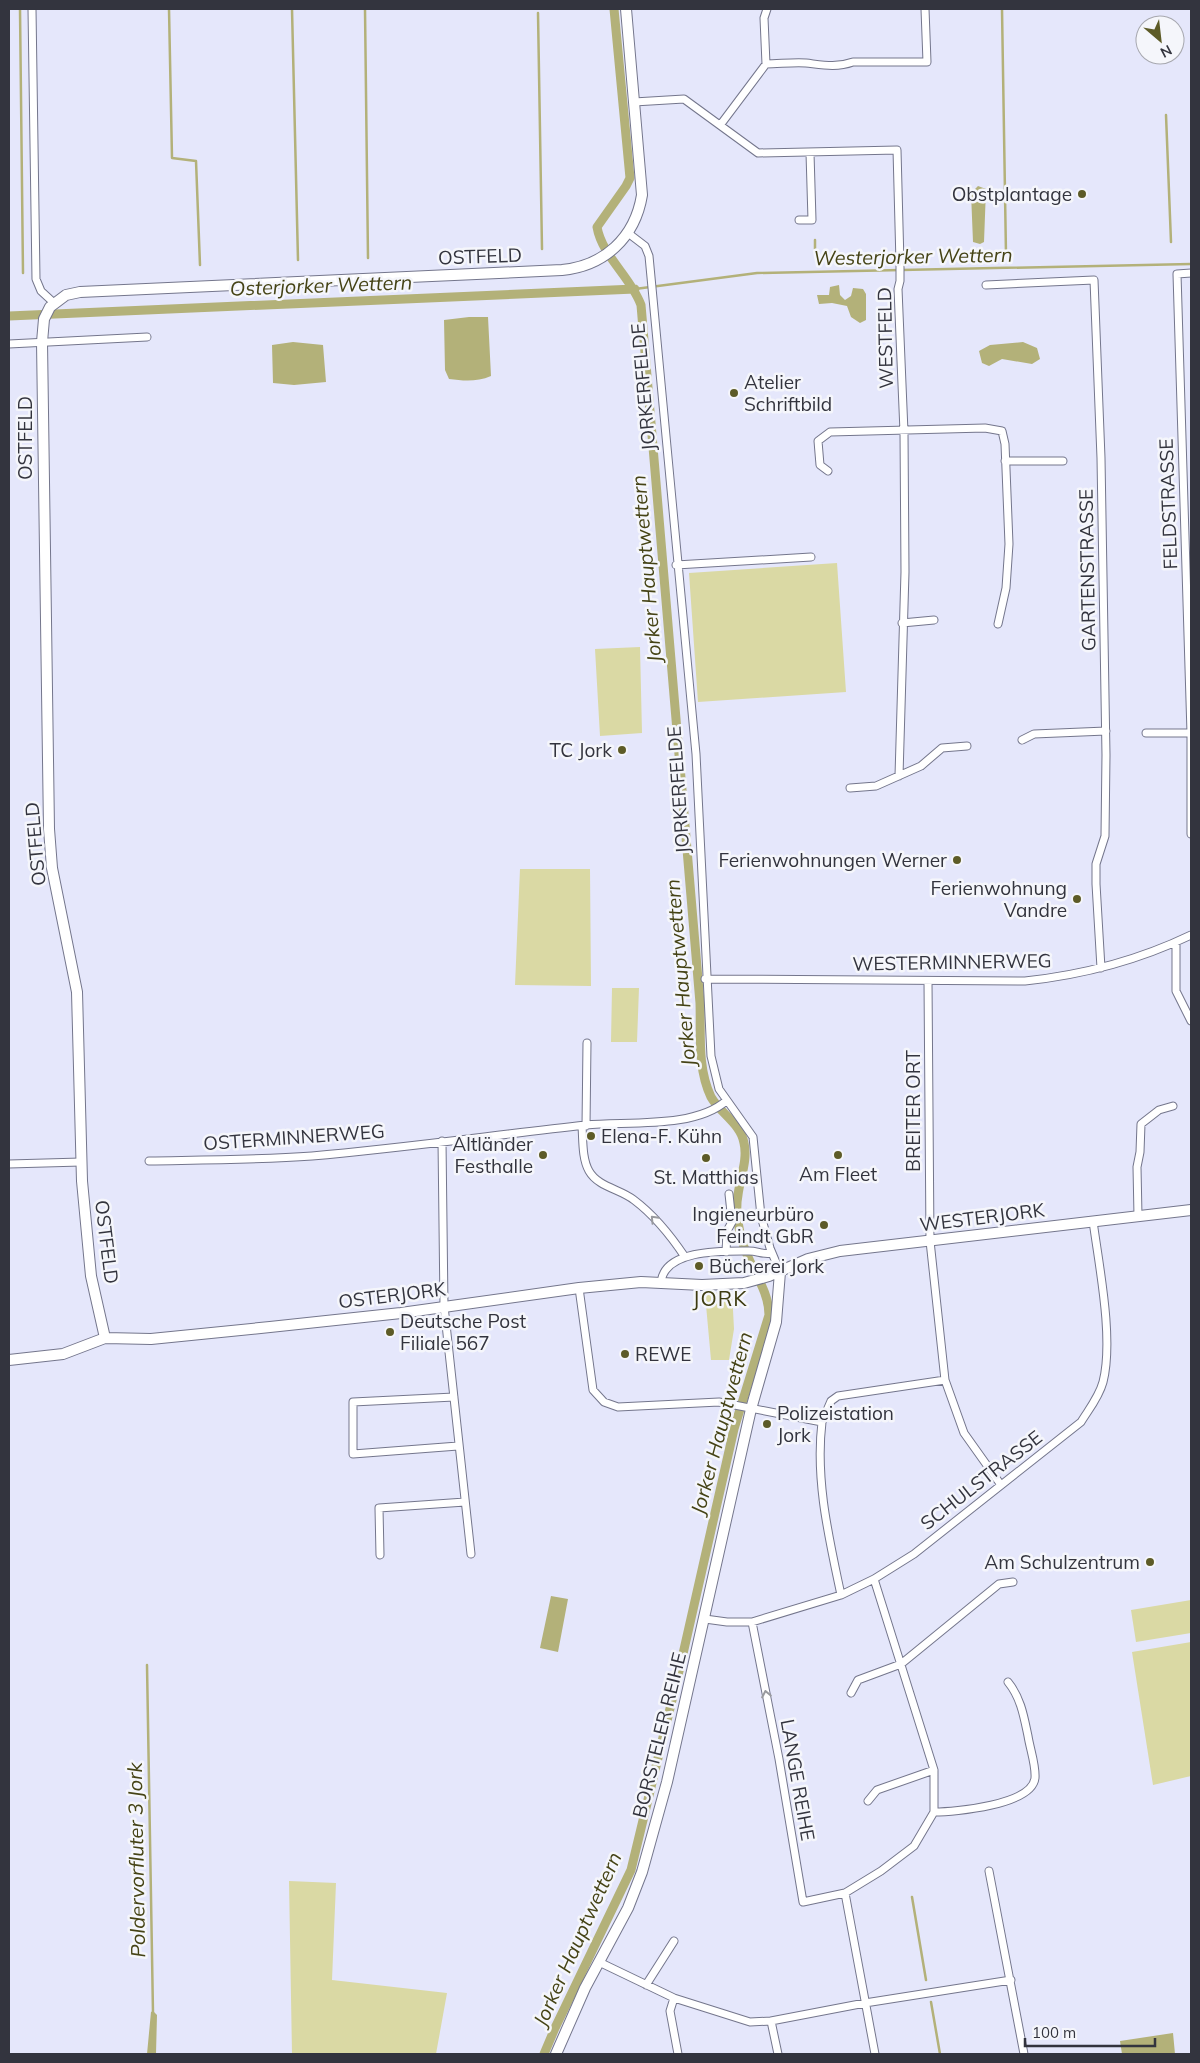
<svg xmlns="http://www.w3.org/2000/svg" width="1200" height="2063" font-family="Mulish,sans-serif">
  <style>
    .green { fill: #dad9a4 }
    .water { fill: #b3b179 }
    .lines { fill: none; stroke-linecap: round; stroke-linejoin: round }
    .stream { stroke: #b3b179; stroke-width: 2.5 }
    .canal { stroke: #b3b179; stroke-width: 9 }
    .street-casing { stroke: #74768c; stroke-width: 9 }
    .secondary-casing { stroke: #74768c; stroke-width: 12 }
    .street { stroke: #fff; stroke-width: 7 }
    .secondary { stroke: #fff; stroke-width: 10 }
    .oneway { stroke: #999a9e }
    .poi-dot { fill: #5d5b27; stroke: #f5f6fb; stroke-width: 2 }
    .labels { text-anchor: middle; dominant-baseline: central; stroke-width: 5; stroke-linejoin: round; paint-order: stroke }
    .poi-label { font-size: 19px; fill: #33343e; stroke: #f5f6fb; text-anchor: end }
    .street-label { font-size: 19px; fill: #33343e; stroke: #f5f6fb }
    .water-label { font-size: 20px; font-style: italic; fill: #454316; stroke: #f5f6fb }
    .quarter-label { font-size: 21px; letter-spacing: 1px; fill: #3d3b11; stroke: #f5f6fb }
  </style>
  <rect width="100%" height="100%" fill="#e5e7fb"/>
  <path class="green" d="M 837,563 L 846,692 L 698,702 L 689,573 Z
    M 640,647 L 642,733 L 600,736 L 595,649 Z
    M 520,869 L 590,869 L 591,986 L 515,985 Z
    M 612,988 L 639,988 L 637,1042 L 611,1042 Z
    M 732,1291 L 734,1329 L 729,1360 L 711,1360 L 705,1294 Z
    M 1191,1600 L 1191,1633 L 1136,1642 L 1131,1610 Z
    M 1191,1642 L 1191,1776 L 1153,1785 L 1132,1652 Z
    M 289,1881 L 336,1883 L 332,1980 L 447,1993 L 436,2054 L 292,2054 Z"/>
  <path class="water" d="M 978,186 L 986,189 L 984,242 L 980,244 L 973,242 L 971,193 Z
    M 839,285 L 840,295 L 845,300 L 851,296 L 853,288 L 863,289 L 866,294 L 866,320 L 860,323 L 851,317 L 847,306 L 832,303 L 819,304 L 817,295 L 829,295 L 830,287 Z
    M 469,317 L 488,317 L 491,376 C 477,382 464,381 449,379 L 445,370 L 444,320 Z
    M 293,342 L 323,345 L 326,382 L 294,385 L 273,383 L 272,345 Z
    M 1023,342 L 1037,348 L 1040,359 L 1032,364 L 1002,359 L 989,366 L 982,363 L 979,351 L 990,345 Z
    M 551,1596 L 568,1599 L 558,1652 L 540,1648 Z
    M 153,2011 L 157,2015 L 156,2054 L 147,2054 L 151,2012 Z
    M 1173,2033 L 1175,2054 L 1122,2054 L 1120,2041 Z"/>
  <g class="lines">
    <path class="stream" d="M 20,9 L 23,273
      M 169,9 L 172,158 L 196,161 L 200,265
      M 292,9 L 298,260
      M 365,9 L 368,258
      M 1002,9 L 1006,255
      M 538,13 L 542,249
      M 1166,115 L 1171,242
      M 815,240 L 815,249
      M 635,289 L 757,273 L 1191,264
      M 147,1665 L 153,2013
      M 912,1897 L 926,1980
      M 931,2002 L 940,2054"/>
    <path class="canal" d="M 9,316 L 635,289
      M 544,2054 L 555,2028 L 631,1870 L 680,1667 L 734,1429 L 769,1315 C 769,1288 748,1266 742,1240 C 738,1226 735,1210 738,1195 C 740,1178 748,1160 744,1143 C 741,1124 720,1113 711,1097 C 697,1068 701,1033 700,1003 L 641,305 C 631,277 602,256 597,227 L 626,186 L 630,178 L 614,9"/>
    <g class="street-casing">
      <path id="street" d="M 32,9 L 36,279 L 41,291 L 54,303
        M 766,64 C 779,64 793,62 806,63 C 823,65 836,68 853,62 L 927,62 L 925,9
        M 634,102 L 684,99 L 758,153 L 897,150 L 900,263 L 900,281 L 898,289 L 904,432 L 905,572 L 899,776
        M 721,124 L 766,64 L 764,18 L 767,9
        M 799,220 L 812,220 L 810,153
        M 628,233 L 645,246 L 649,256 L 696,754 L 711,1056 L 719,1089 L 753,1137 L 761,1216 L 770,1248 L 780,1272
        M 1191,273 L 1177,274 L 1191,733 L 1191,834
        M 986,285 L 1094,280 L 1101,458 L 1106,755 L 1105,836 L 1096,864 L 1096,884 L 1101,968
        M 9,344 L 147,337
        M 1005,461 L 1063,461
        M 828,471 L 820,465 L 818,441 L 830,432 L 985,428 L 1002,431 L 1005,444 L 1009,544 L 1006,588 L 998,624
        M 676,565 L 811,557
        M 902,623 L 934,620
        M 1146,733 L 1191,733
        M 1022,740 L 1034,734 L 1106,731
        M 850,788 L 876,786 L 921,766 L 942,748 L 967,746
        M 1176,943 L 1176,991 L 1191,1021
        M 705,979 L 1025,981 C 1082,975 1139,960 1191,935
        M 928,981 L 930,1241 L 945,1380 L 964,1433 L 1001,1485
        M 582,1126 C 583,1140 582,1159 589,1171 C 598,1187 620,1189 634,1200 C 654,1215 671,1236 685,1257
        M 586,1126 L 587,1043
        M 442,1141 L 444,1306 L 471,1554
        M 149,1161 C 203,1160 257,1160 312,1156 C 403,1148 495,1135 586,1125 C 626,1121 694,1129 726,1101
        M 9,1164 L 81,1162
        M 1138,1216 L 1137,1167 L 1140,1152 L 1141,1124 L 1159,1110 L 1173,1106
        M 726,1252 L 727,1231 L 732,1222 L 729,1194
        M 661,1282 C 665,1249 723,1251 749,1251 C 758,1251 763,1255 772,1253
        M 579,1288 L 593,1390 L 604,1402 L 618,1407 L 719,1402 L 822,1422 C 815,1480 829,1538 841,1595
        M 454,1397 L 353,1402 L 353,1454 L 458,1446
        M 822,1422 L 831,1401 L 838,1396 L 945,1380
        M 380,1555 L 379,1508 L 465,1502
        M 705,1619 L 727,1622 L 752,1622 L 841,1595 L 874,1579 L 914,1554 L 1081,1422 C 1089,1409 1099,1397 1103,1382 C 1114,1339 1099,1266 1093,1221
        M 752,1622 L 779,1759 L 803,1902 L 845,1893 L 881,1871 L 914,1846 L 934,1812 L 934,1770 L 874,1579
        M 851,1693 L 858,1680 L 901,1664 L 999,1584 L 1013,1582
        M 868,1801 L 877,1790 L 934,1770
        M 934,1812 C 955,1812 1032,1805 1035,1778 C 1036,1765 1030,1749 1028,1736 C 1024,1717 1021,1698 1008,1682
        M 989,1871 L 1024,2054
        M 845,1893 L 875,2054
        M 599,1962 L 674,1998 L 750,2022 L 771,2021 L 865,2003 L 1011,1980
        M 646,1985 L 674,1941
        M 674,1998 L 670,2011 L 678,2054
        M 771,2021 L 778,2054"/>
    </g>
    <g class="secondary-casing">
      <path id="secondary" d="M 105,1338 L 91,1276 L 82,1181 L 77,992 L 52,868 L 49,829 L 42,342 L 44,319 L 50,307 L 66,295 L 80,292 L 562,270 C 604,266 635,238 642,195 L 626,9
        M 9,1360 L 63,1354 L 105,1338 L 151,1339 L 270,1327 L 401,1313 L 579,1288 L 641,1282 L 702,1285 L 744,1283 L 769,1276 L 808,1259 L 840,1251 L 1191,1210
        M 556,2054 L 585,1988 L 628,1908 L 642,1872 L 667,1782 L 751,1409 L 776,1322 L 780,1272"/>
    </g>
    <use href="#street" class="street"/>
    <use href="#secondary" class="secondary"/>
  </g>
  <defs><path id="oneway-chevron" d="M-2-3.5L2.5 0L-2 3.5" fill="none" stroke-width="1.6" stroke-linecap="round" stroke-linejoin="round" transform="scale(1.25)"/></defs>
  <g class="oneway">
    <use href="#oneway-chevron" transform="translate(654 1219) rotate(-134)"/>
    <use href="#oneway-chevron" transform="translate(766 1694) rotate(-101)"/>
  </g>
  <g class="poi-dot">
    <circle cx="1082" cy="194" r="5"/>
    <circle cx="734" cy="393" r="5"/>
    <circle cx="622" cy="750" r="5"/>
    <circle cx="957" cy="860" r="5"/>
    <circle cx="1077" cy="899" r="5"/>
    <circle cx="591" cy="1136" r="5"/>
    <circle cx="543" cy="1155" r="5"/>
    <circle cx="838" cy="1155" r="5"/>
    <circle cx="706" cy="1158" r="5"/>
    <circle cx="824" cy="1225" r="5"/>
    <circle cx="699" cy="1266" r="5"/>
    <circle cx="390" cy="1332" r="5"/>
    <circle cx="625" cy="1354" r="5"/>
    <circle cx="767" cy="1424" r="5"/>
    <circle cx="1150" cy="1562" r="5"/>
  </g>
  <g class="labels">
    <g class="poi-label">
      <text x="1072" y="194">Obstplantage</text>
      <text x="744" y="382" text-anchor="start">Atelier<tspan x="744" dy="22">Schriftbild</tspan></text>
      <text x="612" y="750">TC Jork</text>
      <text x="947" y="860">Ferienwohnungen Werner</text>
      <text x="1067" y="888">Ferienwohnung<tspan x="1067" dy="22">Vandre</tspan></text>
      <text x="601" y="1136" text-anchor="start">Elena-F. Kühn</text>
      <text x="533" y="1144">Altländer<tspan x="533" dy="22">Festhalle</tspan></text>
      <text x="838" y="1174" text-anchor="middle">Am Fleet</text>
      <text x="706" y="1177" text-anchor="middle">St. Matthias</text>
      <text x="814" y="1214">Ingieneurbüro<tspan x="814" dy="22">Feindt GbR</tspan></text>
      <text x="709" y="1266" text-anchor="start">Bücherei Jork</text>
      <text x="400" y="1321" text-anchor="start">Deutsche Post<tspan x="400" dy="22">Filiale 567</tspan></text>
      <text x="635" y="1354" text-anchor="start">REWE</text>
      <text x="777" y="1413" text-anchor="start">Polizeistation<tspan x="777" dy="22">Jork</tspan></text>
      <text x="1140" y="1562">Am Schulzentrum</text>
    </g>
    <g class="street-label">
      <text transform="translate(480 256) rotate(-2)">OSTFELD</text>
      <text transform="translate(885 338) rotate(-91)">WESTFELD</text>
      <text transform="translate(643 387) rotate(-95)">JORKERFELDE</text>
      <text transform="translate(25 438) rotate(-90)">OSTFELD</text>
      <text transform="translate(1168 504) rotate(-92)">FELDSTRASSE</text>
      <text transform="translate(1087 570) rotate(-91)">GARTENSTRASSE</text>
      <text transform="translate(678 790) rotate(-94)">JORKERFELDE</text>
      <text transform="translate(35 844) rotate(-95)">OSTFELD</text>
      <text transform="translate(952 962) rotate(-1)">WESTERMINNERWEG</text>
      <text transform="translate(913 1111) rotate(-90)">BREITER ORT</text>
      <text transform="translate(294 1137) rotate(-4)">OSTERMINNERWEG</text>
      <text transform="translate(982 1217) rotate(-7)">WESTERJORK</text>
      <text transform="translate(107 1242) rotate(83)">OSTFELD</text>
      <text transform="translate(392 1295) rotate(-7)">OSTERJORK</text>
      <text transform="translate(981 1480) rotate(-38)">SCHULSTRASSE</text>
      <text transform="translate(659 1735) rotate(-76)">BORSTELER REIHE</text>
      <text transform="translate(798 1780) rotate(80)">LANGE REIHE</text>
    </g>
    <g class="water-label">
      <text transform="translate(913 256) rotate(-1)">Westerjorker Wettern</text>
      <text transform="translate(321 285) rotate(-2)">Osterjorker Wettern</text>
      <text transform="translate(646 569) rotate(-95)">Jorker Hauptwettern</text>
      <text transform="translate(680 973) rotate(-95)">Jorker Hauptwettern</text>
      <text transform="translate(721 1423) rotate(-75)">Jorker Hauptwettern</text>
      <text transform="translate(136 1860) rotate(-91)">Poldervorfluter 3 Jork</text>
      <text transform="translate(577 1939) rotate(-66)">Jorker Hauptwettern</text>
    </g>
    <g class="quarter-label">
      <text x="720" y="1298">JORK</text>
    </g>
  </g>
  <rect width="1200" height="2063" fill="none" stroke="#33343e" stroke-width="20"/>
  <g transform="translate(1160 40) rotate(152)"><circle r="24" fill="#f5f6fb" stroke="#a7a8af"/>
  <path d="M0-4L9 19L0 12L-9 19Z" fill="#5d5b27"/>
  <text y="-8" font-size="14" font-weight="bold" text-anchor="middle" fill="#33343e">N</text>
  </g>
  <path d="M1025 2038v8h130v-8" fill="none" stroke="#33343e" stroke-width="2.5"/>
  <text x="1032" y="2038" font-size="15" fill="#33343e" stroke="#f5f6fb" stroke-width="4" paint-order="stroke">100 m</text>
</svg>
